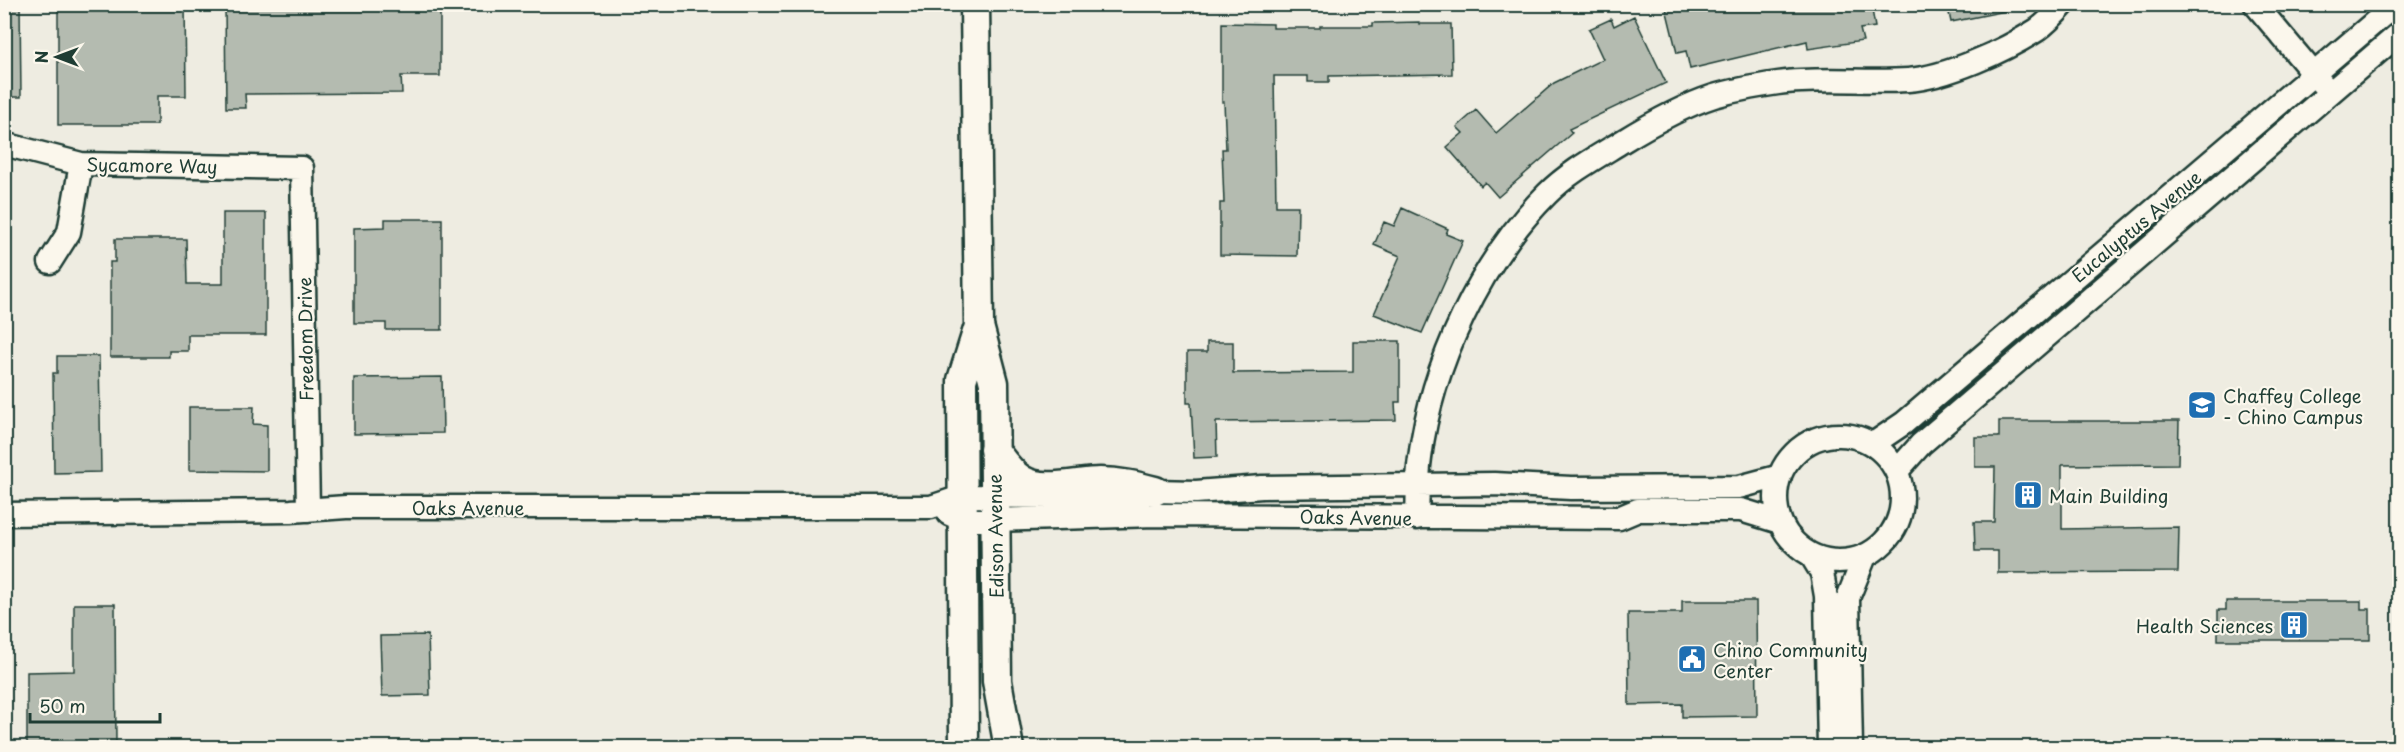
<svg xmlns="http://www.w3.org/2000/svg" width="2404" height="752" font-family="'Playpen Sans',sans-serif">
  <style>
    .building { fill: #b4bbb0; stroke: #1f3d34; stroke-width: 1.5 }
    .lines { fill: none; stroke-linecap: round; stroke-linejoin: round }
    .minor-casing { stroke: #1f3d34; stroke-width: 27 }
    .major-casing { stroke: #1f3d34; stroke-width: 33 }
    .minor { stroke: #fbf7ec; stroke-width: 22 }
    .major { stroke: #fbf7ec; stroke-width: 28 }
    .labels { text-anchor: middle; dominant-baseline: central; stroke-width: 4.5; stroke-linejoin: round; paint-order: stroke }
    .street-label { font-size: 18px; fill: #1f3d34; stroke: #fbf7ec }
    .poi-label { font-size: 18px; fill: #1f3d34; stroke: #fbf7ec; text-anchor: start }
  </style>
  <rect width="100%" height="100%" fill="#eeece1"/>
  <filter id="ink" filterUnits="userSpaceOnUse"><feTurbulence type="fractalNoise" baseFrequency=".0167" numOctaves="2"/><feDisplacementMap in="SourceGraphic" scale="12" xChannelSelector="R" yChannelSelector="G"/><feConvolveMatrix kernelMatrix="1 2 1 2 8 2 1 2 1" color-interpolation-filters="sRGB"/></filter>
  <g filter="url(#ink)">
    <path class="building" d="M 4,4 L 20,4 L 21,97 L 4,97 Z
      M 58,4 L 185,4 L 186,96 L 157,96 L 157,125 L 58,125 Z
      M 225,4 L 440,4 L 440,76 L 401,76 L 402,93 L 245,94 L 246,108 L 226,108 Z
      M 1665,4 L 1713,4 L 1714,10 L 1735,4 L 1773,4 L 1774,8 L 1795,4 L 1871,4 L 1875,27 L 1860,29 L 1863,41 L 1808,49 L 1807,41 L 1690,69 L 1686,51 L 1677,53 Z
      M 1947,4 L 2006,4 L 2006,11 L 1951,22 Z
      M 1634,16 L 1666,83 L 1569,129 L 1572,133 L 1498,197 L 1485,182 L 1481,186 L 1447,147 L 1463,133 L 1457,127 L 1476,110 L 1496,133 L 1554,83 L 1603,59 L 1589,29 L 1611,19 L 1614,26 Z
      M 1419,22 L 1419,24 L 1451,24 L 1452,74 L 1329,76 L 1329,82 L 1308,82 L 1308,76 L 1274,76 L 1276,206 L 1298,206 L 1297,256 L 1220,255 L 1220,203 L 1224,203 L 1222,149 L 1226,149 L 1224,102 L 1222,102 L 1222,23 L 1273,24 L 1273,28 L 1320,28 L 1320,26 L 1373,26 L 1373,23 Z
      M 1402,208 L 1448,229 L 1446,234 L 1463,241 L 1422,333 L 1374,314 L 1400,256 L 1374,245 L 1384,222 L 1394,226 Z
      M 223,213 L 266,213 L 266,335 L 188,335 L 188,351 L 169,351 L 169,357 L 110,357 L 110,262 L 115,262 L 115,239 L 186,239 L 187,284 L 223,284 Z
      M 385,219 L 442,219 L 442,330 L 386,330 L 386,323 L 354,323 L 354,228 L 385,227 Z
      M 1353,341 L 1400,341 L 1400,402 L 1395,402 L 1396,420 L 1216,422 L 1217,457 L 1194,458 L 1191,403 L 1187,403 L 1187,352 L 1207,352 L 1207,342 L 1233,342 L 1233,373 L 1353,372 Z
      M 57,356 L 99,356 L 101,472 L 54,473 L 53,373 L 57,373 Z
      M 442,377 L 443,433 L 354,434 L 354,378 Z
      M 189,407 L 254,407 L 253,424 L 267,425 L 267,471 L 189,470 Z
      M 1999,421 L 2179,421 L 2178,464 L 2062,465 L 2062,529 L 2179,527 L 2178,572 L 1998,573 L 1998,551 L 1975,551 L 1974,522 L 1994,522 L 1995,467 L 1975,467 L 1975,437 L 1999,437 Z
      M 1682,601 L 1756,601 L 1757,716 L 1682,717 L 1682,704 L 1629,705 L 1628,613 L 1682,613 Z
      M 2226,601 L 2361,601 L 2361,609 L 2370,609 L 2370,640 L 2218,640 L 2218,610 L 2226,610 Z
      M 74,604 L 115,604 L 116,747 L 27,747 L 27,672 L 74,671 Z
      M 428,635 L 430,695 L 382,696 L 380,636 Z"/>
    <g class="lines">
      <g class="minor-casing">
        <path id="minor" d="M 2255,4 L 2324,86
          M 4,144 L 81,164 L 302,168 L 308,510
          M 50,262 L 69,232 L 81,164
          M1776 498a63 63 0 1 1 126 0a63 63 0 1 1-126 0Z
          M 1873,444 L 1904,423 L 2396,4
          M 1897,471 L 1921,444 L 2400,33
          M 4,514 L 291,511 L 346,507 L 931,507 L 964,496 L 1130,498 L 1155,491 L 1196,492 L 1262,487 L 1494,484 L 1571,488 L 1739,487 L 1780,476
          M 949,514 L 963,520 L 994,520 L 1155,515 L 1619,518 L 1638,510 L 1741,510 L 1780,522
          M 1417,518 C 1418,498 1417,477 1420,458 C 1431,366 1481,260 1547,194 C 1569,172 1597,157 1623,141 C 1649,125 1686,105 1714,96 C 1734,90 1758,86 1778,83 C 1821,77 1865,83 1908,80 C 1947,77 2004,51 2037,30 C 2047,23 2056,13 2064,4
          M 1811,555 L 1822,573 L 1826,596 L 1829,748
          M 1851,748 L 1848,598 L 1865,556"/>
      </g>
      <g class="major-casing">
        <path id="major" d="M 975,4 L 979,326 L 994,383 L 997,681 L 1009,748
          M 994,450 C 1002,460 1010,473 1022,480 C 1044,493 1076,482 1100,482 C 1120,482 1136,486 1155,491
          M 964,748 L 962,380 L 979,326"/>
      </g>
      <use href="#minor" class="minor"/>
      <use href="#major" class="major"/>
    </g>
  </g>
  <defs>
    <g id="university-square" transform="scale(1.5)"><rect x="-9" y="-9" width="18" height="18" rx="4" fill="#1f6fb2" stroke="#fbf7ec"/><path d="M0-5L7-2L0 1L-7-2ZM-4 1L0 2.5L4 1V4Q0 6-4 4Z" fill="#fff"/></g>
    <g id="building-square" transform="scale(1.5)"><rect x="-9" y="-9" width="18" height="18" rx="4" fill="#1f6fb2" stroke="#fbf7ec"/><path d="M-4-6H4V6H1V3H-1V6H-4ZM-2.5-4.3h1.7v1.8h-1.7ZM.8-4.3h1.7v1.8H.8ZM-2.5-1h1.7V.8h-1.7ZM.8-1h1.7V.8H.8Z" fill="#fff"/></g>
    <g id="civic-square" transform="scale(1.5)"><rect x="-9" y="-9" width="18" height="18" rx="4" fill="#1f6fb2" stroke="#fbf7ec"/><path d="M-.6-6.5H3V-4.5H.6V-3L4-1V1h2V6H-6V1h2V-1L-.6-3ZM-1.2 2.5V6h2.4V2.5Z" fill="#fff"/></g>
  </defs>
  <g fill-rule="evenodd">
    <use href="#university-square" x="2202" y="405"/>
    <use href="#building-square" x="2028" y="495"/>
    <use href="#building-square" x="2294" y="625"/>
    <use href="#civic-square" x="1692" y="659"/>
  </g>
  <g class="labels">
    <g class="street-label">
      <text transform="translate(152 165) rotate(1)">Sycamore Way</text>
      <text transform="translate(2136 226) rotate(-40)">Eucalyptus Avenue</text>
      <text transform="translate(305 339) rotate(-91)">Freedom Drive</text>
      <text x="468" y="507">Oaks Avenue</text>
      <text transform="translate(1356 517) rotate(1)">Oaks Avenue</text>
      <text transform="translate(995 536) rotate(-91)">Edison Avenue</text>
    </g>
    <g class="poi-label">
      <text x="2223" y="395">Chaffey College<tspan x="2223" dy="21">- Chino Campus</tspan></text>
      <text x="2049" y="495">Main Building</text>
      <text x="2273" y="625" text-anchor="end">Health Sciences</text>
      <text x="1713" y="649">Chino Community<tspan x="1713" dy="21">Center</tspan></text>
    </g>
  </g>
  <rect width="2404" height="752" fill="none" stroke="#fbf7ec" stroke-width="24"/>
  <rect x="12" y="12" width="2380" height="728" fill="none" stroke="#1f3d34" stroke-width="2" filter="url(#ink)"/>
  <g transform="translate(57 57) rotate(270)" stroke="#fbf7ec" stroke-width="4.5" paint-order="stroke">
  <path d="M0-4.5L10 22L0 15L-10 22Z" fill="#1f3d34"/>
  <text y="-9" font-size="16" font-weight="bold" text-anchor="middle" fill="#1f3d34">N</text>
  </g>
  <path d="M30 713v9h130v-9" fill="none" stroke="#1f3d34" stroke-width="3"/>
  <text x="39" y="713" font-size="18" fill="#1f3d34" stroke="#fbf7ec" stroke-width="4.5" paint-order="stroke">50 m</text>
</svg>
